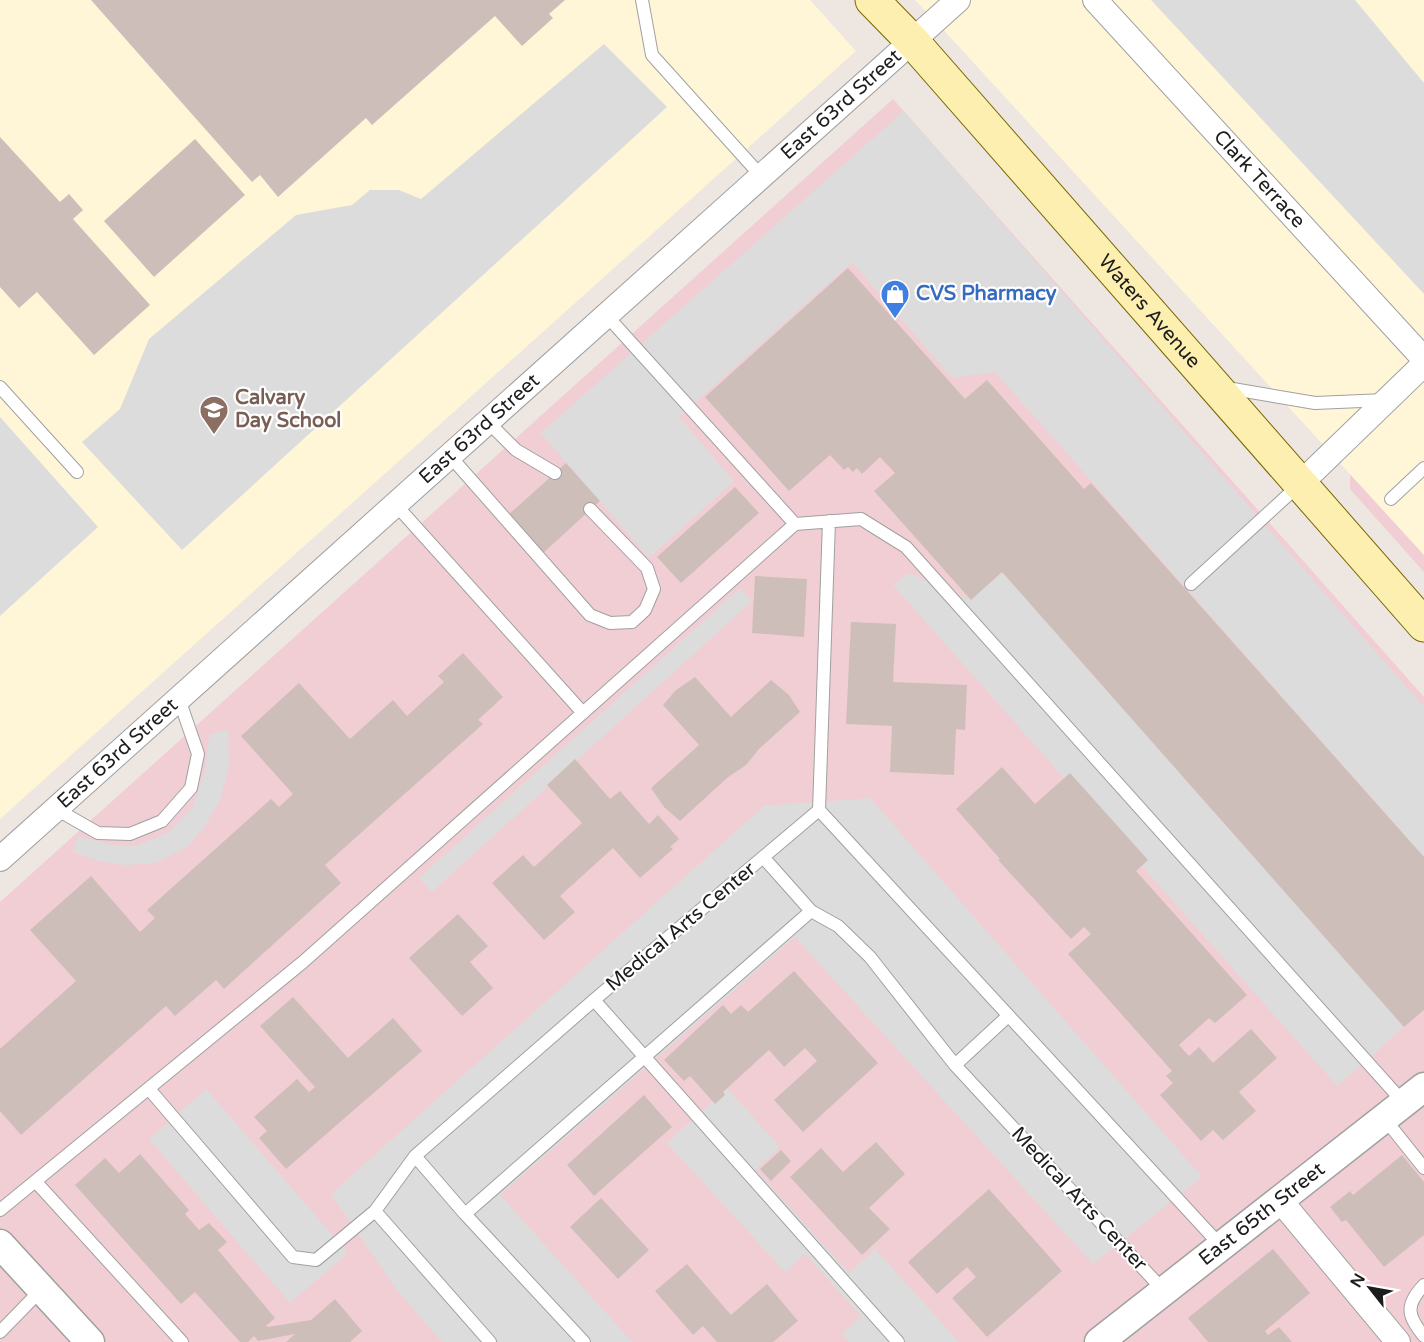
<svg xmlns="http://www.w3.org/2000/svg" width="1424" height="1342" font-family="'Varela Round',sans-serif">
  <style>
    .commercial { fill: #f1ced4 }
    .education { fill: #fff6d8 }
    .parking { fill: #dcdcdc }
    .building { fill: #cebeb9 }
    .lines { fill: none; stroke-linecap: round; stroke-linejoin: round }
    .service-casing { stroke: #a0a0a0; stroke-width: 14 }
    .minor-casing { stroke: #a0a0a0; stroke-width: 26 }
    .tertiary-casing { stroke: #a0a0a0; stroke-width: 31 }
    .secondary-casing { stroke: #756700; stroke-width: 35 }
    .service { stroke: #fff; stroke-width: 12 }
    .minor { stroke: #fff; stroke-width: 24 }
    .tertiary { stroke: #fff; stroke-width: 28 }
    .secondary { stroke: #fdefaf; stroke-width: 33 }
    .labels { text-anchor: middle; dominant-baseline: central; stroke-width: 4.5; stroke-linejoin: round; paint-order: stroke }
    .street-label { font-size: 20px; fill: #1c1c1c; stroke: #fff }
    .shop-label { font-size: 20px; font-weight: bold; fill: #366cbe; stroke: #fff; text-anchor: start }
    .education-label { font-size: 20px; font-weight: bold; fill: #785e54; stroke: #fff; text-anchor: start }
  </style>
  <rect width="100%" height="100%" fill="#eee6e0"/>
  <path class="commercial" d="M 893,99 L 1424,697 L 1424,1342 L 0,1342 L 0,902 Z
    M 1424,395 L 1424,572 L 1350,489 L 1350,465 Z"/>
  <path class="education" d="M 0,0 L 810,0 L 856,51 L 0,819 Z
    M 915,0 L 1424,0 L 1424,555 L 951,38 Z"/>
  <path class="parking" d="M 1151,0 L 1355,0 L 1424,83 L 1424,294 Z
    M 604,44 L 667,107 L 182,550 L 82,442 L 120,409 L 149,339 L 296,215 L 352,205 L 370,190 L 399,190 L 421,199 Z
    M 904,111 L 1424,707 L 1424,857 L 995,372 L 952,378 L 852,262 L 679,417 L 734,481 L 649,558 L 541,433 Z
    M 0,417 L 98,527 L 0,616 Z
    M 1002,572 L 1404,1027 L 1337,1086 L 893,585 L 909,573 L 971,600 Z
    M 740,588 L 752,601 L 432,892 L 419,878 Z
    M 228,729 L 229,766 L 220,800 L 204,827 L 187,847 L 155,863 L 125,865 L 99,861 L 73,852 L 78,836 L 112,845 L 137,846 L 169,832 L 193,807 L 205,771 L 209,735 Z
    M 870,798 L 1202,1177 L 1093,1264 L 795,937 L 500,1195 L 632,1342 L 442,1342 L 396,1289 L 331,1194 L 764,806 Z
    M 727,1088 L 780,1147 L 756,1170 L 849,1273 L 875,1249 L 959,1342 L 849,1342 L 842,1334 L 861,1316 L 805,1254 L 785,1272 L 667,1143 Z
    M 206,1089 L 348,1253 L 290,1303 L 149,1139 Z"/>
  <path class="building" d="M 91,0 L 565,0 L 549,14 L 553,18 L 522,46 L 495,16 L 372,125 L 366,118 L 278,197 L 260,175 L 252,182 Z
    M 0,137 L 60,202 L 69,194 L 83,210 L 73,219 L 150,305 L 94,355 L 37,292 L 19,308 L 0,287 Z
    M 195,139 L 245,195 L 154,277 L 104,221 Z
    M 848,268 L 965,399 L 987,380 L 1084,489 L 1091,483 L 1424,857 L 1424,1010 L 1404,1027 L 1002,572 L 971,600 L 874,491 L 895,473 L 880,457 L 862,474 L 857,468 L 853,472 L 848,467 L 844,470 L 830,455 L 789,491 L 705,397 Z
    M 566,463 L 600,501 L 542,554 L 507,516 Z
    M 735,487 L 759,513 L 681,583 L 657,557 Z
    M 755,576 L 807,579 L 804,637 L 752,633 Z
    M 851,622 L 896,624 L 893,682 L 967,685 L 965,730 L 956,729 L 954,775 L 890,772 L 892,726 L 846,724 Z
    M 463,653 L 503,697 L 478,720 L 483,724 L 325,865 L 341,883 L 224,989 L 216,980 L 175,1016 L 166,1006 L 21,1135 L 0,1111 L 0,1049 L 76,981 L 30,930 L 91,876 L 140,932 L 155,918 L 147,910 L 271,799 L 279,807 L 293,794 L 241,736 L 299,683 L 350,739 L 393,700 L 407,716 L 444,682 L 438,676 Z
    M 695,677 L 731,717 L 771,680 L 789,695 L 800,712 L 759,749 L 746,765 L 727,778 L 680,821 L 664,807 L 651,788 L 699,745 L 663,705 L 676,690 Z
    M 575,759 L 610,799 L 620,791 L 649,824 L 658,815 L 679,839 L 670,847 L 673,849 L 640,878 L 613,848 L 560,896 L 575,912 L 544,940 L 492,883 L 523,855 L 534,867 L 582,823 L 547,785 Z
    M 1002,767 L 1035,804 L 1070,773 L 1148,860 L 1136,871 L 1247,995 L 1215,1023 L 1209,1018 L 1179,1045 L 1189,1056 L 1199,1047 L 1213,1063 L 1251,1029 L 1277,1058 L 1239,1092 L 1256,1111 L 1223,1140 L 1213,1130 L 1201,1141 L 1160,1095 L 1173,1083 L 1166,1076 L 1172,1071 L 1068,954 L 1091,934 L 1084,927 L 1071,939 L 998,860 L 1000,859 L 956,809 Z
    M 458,914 L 488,946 L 470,962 L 493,988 L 462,1016 L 409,958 Z
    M 794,971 L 878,1063 L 803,1132 L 774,1100 L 817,1061 L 805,1048 L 784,1067 L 769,1050 L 723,1092 L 725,1095 L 715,1104 L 690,1076 L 684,1081 L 664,1060 L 723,1005 L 731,1014 L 741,1005 L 748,1012 Z
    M 293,997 L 348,1058 L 393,1018 L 422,1051 L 286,1169 L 259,1138 L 267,1131 L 254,1117 L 297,1079 L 309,1092 L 315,1087 L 260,1026 Z
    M 644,1095 L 672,1127 L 594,1196 L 567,1165 Z
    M 876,1142 L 905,1174 L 869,1208 L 890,1229 L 862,1255 L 790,1177 L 821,1148 L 843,1172 Z
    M 781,1150 L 791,1161 L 771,1181 L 760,1169 Z
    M 140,1154 L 189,1210 L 185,1214 L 199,1230 L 209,1223 L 227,1242 L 218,1250 L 275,1318 L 266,1326 L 268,1327 L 311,1320 L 335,1299 L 362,1331 L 350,1342 L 286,1342 L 295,1334 L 258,1341 L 254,1336 L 248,1342 L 240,1342 L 195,1292 L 181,1304 L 75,1185 L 105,1158 L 119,1173 Z
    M 1402,1155 L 1424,1182 L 1424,1235 L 1384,1267 L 1346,1220 L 1342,1222 L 1330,1207 L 1350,1191 L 1353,1195 Z
    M 989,1189 L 1062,1271 L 987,1337 L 952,1298 L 976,1277 L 967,1267 L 937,1294 L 908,1262 Z
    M 601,1198 L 649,1250 L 618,1279 L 570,1227 Z
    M 1273,1249 L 1310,1293 L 1265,1331 L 1268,1335 L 1279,1327 L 1292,1342 L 1208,1342 L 1188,1318 Z
    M 687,1264 L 731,1315 L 767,1284 L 798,1321 L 773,1342 L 717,1342 L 703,1326 L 693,1335 L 655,1291 Z"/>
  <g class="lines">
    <g class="service-casing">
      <path id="service" d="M 642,0 L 652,55 L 762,177
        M 607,316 L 795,524
        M 0,387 L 77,472
        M 1227,388 L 1315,403 L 1385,400
        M 488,422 L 516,450 L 555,473
        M 450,456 L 590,615 L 610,623 L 632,622 L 645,610 L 654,589 L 647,568 L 590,509
        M 1391,499 L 1424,468
        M 396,505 L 583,713
        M 1191,584 L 1300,484
        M 56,809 L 98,833 L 130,834 L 162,821 L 191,788 L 198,754 L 179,699
        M 819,810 L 1221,1246
        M 763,857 L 811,911 L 838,926 L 870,957 L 955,1065 L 1164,1291
        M 594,1000 L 898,1342
        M 955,1065 L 1008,1016
        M 149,1089 L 293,1257 L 316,1260 L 375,1211
        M 1384,1118 L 1424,1168
        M 415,1156 L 465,1214 L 584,1342
        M 36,1182 L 182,1342
        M 0,1210 L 303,962 L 795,524 L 861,519 L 906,547 L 1404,1103
        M 465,1214 L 811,911
        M 1424,1285 C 1405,1305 1407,1316 1424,1336
        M 0,1332 L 42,1289
        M 490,1342 L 375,1211 L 415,1156 L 594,1000 L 819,810 L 829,521"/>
    </g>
    <g class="minor-casing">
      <g id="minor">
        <path id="s1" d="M 1095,0 L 1424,359"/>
        <path d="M 1300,484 L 1424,364"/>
        <path id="s2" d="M 0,859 L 958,0"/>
        <path d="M 1279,1199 L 1398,1342"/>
      </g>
    </g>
    <g class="tertiary-casing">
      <g id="tertiary">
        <path d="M 0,1244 L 90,1342"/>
        <path id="s3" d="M 1099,1342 L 1424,1087"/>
      </g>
    </g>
    <g class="secondary-casing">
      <g id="secondary">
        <path id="s4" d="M 872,0 L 913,42 L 1424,625"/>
      </g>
    </g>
    <use href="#service" class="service"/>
    <use href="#minor" class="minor"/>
    <use href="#tertiary" class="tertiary"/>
    <use href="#secondary" class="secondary"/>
  </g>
  <defs>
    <g id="shop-pin" transform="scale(1.5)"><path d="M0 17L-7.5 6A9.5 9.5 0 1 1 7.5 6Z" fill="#3f7fe0" stroke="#fff"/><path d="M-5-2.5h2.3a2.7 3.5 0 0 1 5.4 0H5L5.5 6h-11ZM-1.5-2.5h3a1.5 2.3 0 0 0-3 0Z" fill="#fff"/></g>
    <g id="school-pin" transform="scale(1.5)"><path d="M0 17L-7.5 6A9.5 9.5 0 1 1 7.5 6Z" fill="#8d6e63" stroke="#fff"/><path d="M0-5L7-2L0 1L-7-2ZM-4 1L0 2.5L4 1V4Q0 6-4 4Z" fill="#fff"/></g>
  </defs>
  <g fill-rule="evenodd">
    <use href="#shop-pin" x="895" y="294"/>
    <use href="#school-pin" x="214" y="410"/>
  </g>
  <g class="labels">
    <g class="street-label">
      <text stroke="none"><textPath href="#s2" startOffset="1130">East 63rd Street</textPath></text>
      <text stroke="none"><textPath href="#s1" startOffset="243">Clark Terrace</textPath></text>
      <text stroke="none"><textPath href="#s4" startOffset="417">Waters Avenue</textPath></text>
      <text stroke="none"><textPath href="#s2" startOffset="644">East 63rd Street</textPath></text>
      <text stroke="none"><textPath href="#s2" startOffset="158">East 63rd Street</textPath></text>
      <text transform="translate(681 927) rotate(-40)">Medical Arts Center</text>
      <text transform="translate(1079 1199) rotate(47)">Medical Arts Center</text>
      <text stroke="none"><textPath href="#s3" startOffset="207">East 65th Street</textPath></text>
    </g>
    <g class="shop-label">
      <text x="916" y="294">CVS Pharmacy</text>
    </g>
    <g class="education-label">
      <text x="235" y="398">Calvary<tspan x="235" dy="23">Day School</tspan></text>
    </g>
  </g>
  <g transform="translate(1370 1288) rotate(301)" stroke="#ffffff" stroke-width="4.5" paint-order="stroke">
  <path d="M0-4.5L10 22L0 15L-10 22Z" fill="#1c1c1c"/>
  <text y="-9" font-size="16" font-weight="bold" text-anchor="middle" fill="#1c1c1c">N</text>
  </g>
</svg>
